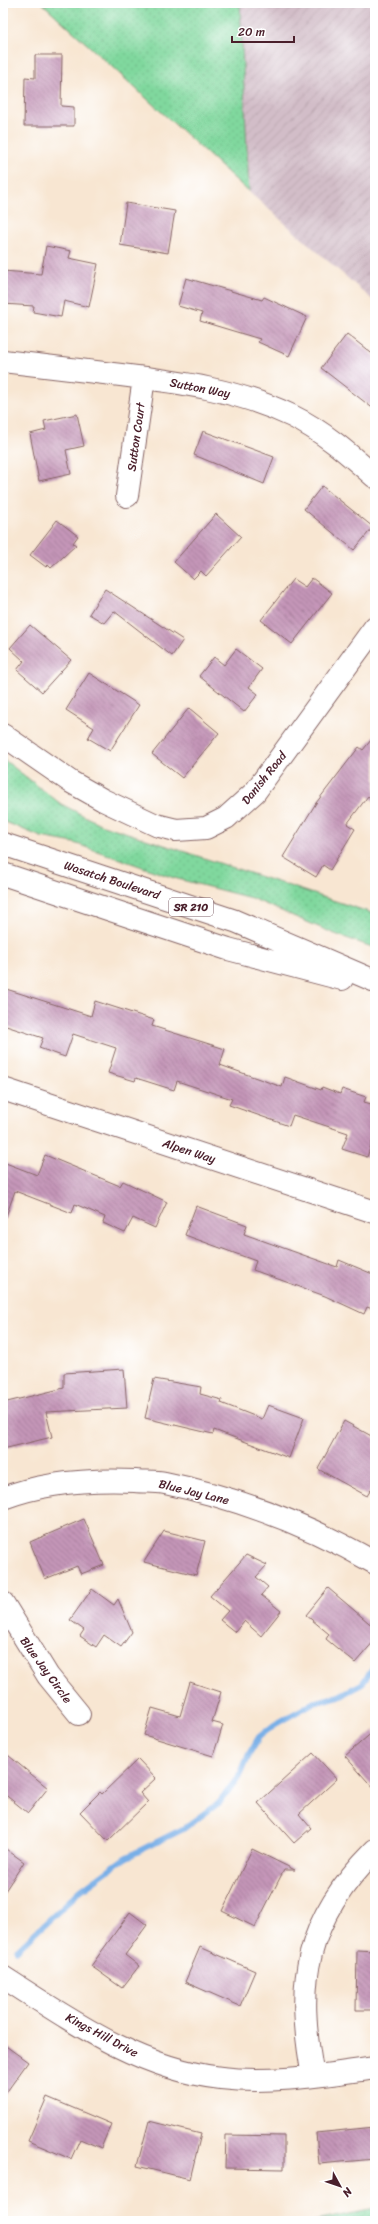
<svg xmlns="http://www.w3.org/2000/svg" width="378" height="2224" font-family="Sriracha,sans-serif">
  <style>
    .industrial { fill: url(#industrial-furrows) }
    .green { fill: url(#green-dots); stroke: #657c64 }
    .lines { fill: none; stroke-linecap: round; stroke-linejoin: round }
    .stream { stroke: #78afe7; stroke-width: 6 }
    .building { fill: url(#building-back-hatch) }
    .street-casing { stroke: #876565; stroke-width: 24 }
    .secondary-casing { stroke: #876565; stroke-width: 24 }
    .primary-casing { stroke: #876565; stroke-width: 24 }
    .street { stroke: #fff; stroke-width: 22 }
    .secondary { stroke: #fff; stroke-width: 22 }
    .primary { stroke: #fff; stroke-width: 22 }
    .labels { text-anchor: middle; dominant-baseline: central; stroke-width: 3; stroke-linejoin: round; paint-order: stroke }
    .shield { fill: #fff; stroke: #80626b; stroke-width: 1 }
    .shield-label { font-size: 11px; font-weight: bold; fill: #4a1f2b }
    .street-label { font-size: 12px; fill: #4a1f2b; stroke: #fff }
  </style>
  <defs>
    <pattern id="industrial-furrows" width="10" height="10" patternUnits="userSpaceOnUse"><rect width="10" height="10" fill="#d2bdc8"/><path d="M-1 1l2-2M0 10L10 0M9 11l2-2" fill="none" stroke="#b6a2ac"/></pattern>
    <pattern id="green-dots" width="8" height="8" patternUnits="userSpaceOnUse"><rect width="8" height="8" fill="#80d89e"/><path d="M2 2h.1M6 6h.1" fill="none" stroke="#70b988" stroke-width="1.8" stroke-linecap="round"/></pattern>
    <pattern id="building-back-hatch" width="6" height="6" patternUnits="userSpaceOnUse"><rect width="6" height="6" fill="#c495b8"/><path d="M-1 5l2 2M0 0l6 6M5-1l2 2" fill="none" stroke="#a17996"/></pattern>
  </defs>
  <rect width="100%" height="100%" fill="#fff"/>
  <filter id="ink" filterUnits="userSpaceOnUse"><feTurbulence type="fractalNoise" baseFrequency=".025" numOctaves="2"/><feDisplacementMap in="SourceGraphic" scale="8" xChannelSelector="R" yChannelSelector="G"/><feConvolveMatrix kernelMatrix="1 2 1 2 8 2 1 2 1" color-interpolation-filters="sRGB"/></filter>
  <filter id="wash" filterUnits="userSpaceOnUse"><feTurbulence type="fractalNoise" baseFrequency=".012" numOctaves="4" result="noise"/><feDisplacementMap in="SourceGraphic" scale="16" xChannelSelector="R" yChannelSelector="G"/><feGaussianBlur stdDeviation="0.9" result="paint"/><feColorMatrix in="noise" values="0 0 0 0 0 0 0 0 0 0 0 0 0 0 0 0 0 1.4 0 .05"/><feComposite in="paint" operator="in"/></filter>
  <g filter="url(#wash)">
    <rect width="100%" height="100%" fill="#f8e6d2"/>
    <path class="industrial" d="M 240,3 L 375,3 L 375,302 L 249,192 Z"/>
    <path class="green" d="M 42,3 L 240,3 L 249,192 Z
      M 3,759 L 61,804 L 100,824 L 375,914 L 375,948 L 335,934 L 251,898 L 174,878 L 74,843 L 41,837 L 3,821 Z
      M 375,2209 L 375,2221 L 314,2221 Z"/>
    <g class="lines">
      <path class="stream" d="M 17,1950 L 81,1890 L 125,1858 L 183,1829 L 220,1802 L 241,1773 L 249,1754 L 259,1737 L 274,1725 L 313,1703 L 339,1696 L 362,1684 L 375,1666"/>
    </g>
    <g id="blocks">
      <path class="building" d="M 35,55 L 62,55 L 61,106 L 74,107 L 74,126 L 24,126 L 25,77 L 35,78 Z
        M 126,203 L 175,211 L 168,253 L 120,245 Z
        M 46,246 L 71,251 L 69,258 L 98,264 L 89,307 L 64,301 L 61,317 L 33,312 L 34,306 L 3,304 L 3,271 L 41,274 Z
        M 186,278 L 262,300 L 264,297 L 307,317 L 289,356 L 258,342 L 260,339 L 200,321 L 202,313 L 178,306 Z
        M 347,334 L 375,356 L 375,410 L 321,368 Z
        M 77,414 L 84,446 L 66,450 L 71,474 L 39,481 L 30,434 L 46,430 L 44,421 Z
        M 203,431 L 274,457 L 264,484 L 194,455 Z
        M 322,486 L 373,527 L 354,550 L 304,509 Z
        M 216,514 L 241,537 L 206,576 L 201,571 L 193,579 L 174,562 Z
        M 57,520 L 78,536 L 73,543 L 76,545 L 51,568 L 48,565 L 46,567 L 30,555 Z
        M 312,578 L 332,593 L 292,644 L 261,620 L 293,579 L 305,587 Z
        M 105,589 L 183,640 L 172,656 L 114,611 L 104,623 L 89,614 Z
        M 30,625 L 71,660 L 42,692 L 17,670 L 24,661 L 10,648 Z
        M 236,649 L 262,669 L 249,687 L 258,694 L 244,712 L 199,676 L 214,657 L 224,665 Z
        M 89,673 L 139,705 L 110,751 L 88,738 L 94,728 L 66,710 Z
        M 189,708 L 219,733 L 182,778 L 152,754 Z
        M 375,735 L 375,802 L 368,796 L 347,824 L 355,829 L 330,870 L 323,865 L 316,877 L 283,857 L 316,803 L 359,747 L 363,750 Z
        M 3,988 L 91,1016 L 95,1001 L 154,1020 L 152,1026 L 225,1049 L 220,1065 L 282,1087 L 285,1077 L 321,1090 L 322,1087 L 340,1094 L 342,1089 L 366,1097 L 364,1102 L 375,1105 L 375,1133 L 367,1157 L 342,1149 L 348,1133 L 293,1115 L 289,1126 L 229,1105 L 232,1099 L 177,1081 L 174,1090 L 136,1078 L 135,1081 L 108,1073 L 116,1048 L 73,1034 L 65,1057 L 39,1048 L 43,1038 L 3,1025 Z
        M 45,1155 L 120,1186 L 123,1181 L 167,1202 L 155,1228 L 133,1218 L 125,1233 L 103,1223 L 105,1217 L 75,1204 L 72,1213 L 15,1191 L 5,1219 L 3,1219 L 3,1162 L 37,1175 Z
        M 196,1206 L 247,1225 L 244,1234 L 337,1267 L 339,1260 L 375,1275 L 375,1310 L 367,1307 L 364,1314 L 325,1296 L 253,1270 L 256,1261 L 185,1235 Z
        M 124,1369 L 127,1408 L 46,1412 L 52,1437 L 3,1449 L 3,1403 L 64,1388 L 64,1373 Z
        M 154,1379 L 201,1387 L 200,1394 L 222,1400 L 221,1403 L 262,1419 L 268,1405 L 304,1418 L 289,1458 L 214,1430 L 213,1434 L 145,1418 Z
        M 344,1421 L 375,1438 L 375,1483 L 367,1496 L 318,1469 Z
        M 84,1519 L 104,1565 L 81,1574 L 77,1566 L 45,1579 L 30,1542 Z
        M 164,1531 L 205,1541 L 196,1575 L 144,1562 Z
        M 246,1555 L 267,1565 L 256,1577 L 268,1587 L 261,1595 L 281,1611 L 261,1636 L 244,1621 L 235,1632 L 220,1620 L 228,1611 L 210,1596 Z
        M 328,1588 L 375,1628 L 375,1640 L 355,1663 L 326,1639 L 329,1634 L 306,1615 Z
        M 92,1589 L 114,1605 L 118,1599 L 132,1632 L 121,1647 L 104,1635 L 96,1647 L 80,1636 L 84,1630 L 70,1620 Z
        M 190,1682 L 221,1692 L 212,1722 L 223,1725 L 213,1756 L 144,1735 L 152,1708 L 180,1716 Z
        M 375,1730 L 375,1790 L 345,1756 Z
        M 3,1751 L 48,1788 L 28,1813 L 3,1793 Z
        M 313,1753 L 337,1779 L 299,1814 L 311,1828 L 294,1843 L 258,1803 Z
        M 138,1759 L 156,1778 L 140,1793 L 148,1802 L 108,1841 L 80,1812 L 100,1792 L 102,1794 Z
        M 3,1847 L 24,1862 L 3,1894 Z
        M 252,1849 L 295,1870 L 284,1870 L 255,1927 L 222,1911 Z
        M 130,1912 L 147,1925 L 125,1955 L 139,1966 L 122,1988 L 91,1966 Z
        M 200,1947 L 255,1971 L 240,2006 L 185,1982 Z
        M 357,1950 L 375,1951 L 375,2010 L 356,2010 Z
        M 3,2044 L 28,2062 L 3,2097 Z
        M 47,2097 L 111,2124 L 101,2148 L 80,2139 L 71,2159 L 28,2141 Z
        M 149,2121 L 201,2134 L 190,2179 L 137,2166 Z
        M 375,2127 L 375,2159 L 319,2164 L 316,2133 Z
        M 226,2135 L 284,2136 L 284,2169 L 225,2168 Z"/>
    </g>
  </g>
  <g filter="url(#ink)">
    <use href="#blocks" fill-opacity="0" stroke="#876565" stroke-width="1"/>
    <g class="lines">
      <g class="street-casing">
        <path id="street" d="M 3,361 C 42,366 82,370 121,375 C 180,382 238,390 292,416 C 323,431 349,454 375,477
          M 127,496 L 144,378
          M 3,1089 L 375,1212
          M 3,1498 C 45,1482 90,1479 135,1481 C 145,1482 155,1481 165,1483 C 238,1498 311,1526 375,1563
          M 3,1603 L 48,1676 L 79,1714
          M 3,1977 C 70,2020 139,2069 221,2078 C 272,2084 324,2075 375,2068
          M 313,2076 C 295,1981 305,1920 375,1850"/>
      </g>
      <g class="secondary-casing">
        <path id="secondary" d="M 3,735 L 71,782 L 103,800 L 156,825 L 176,830 L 206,828 L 226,818 L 255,792 L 375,627"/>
      </g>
      <g class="primary-casing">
        <path id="primary" d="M 3,844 L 235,921 L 375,981
          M 3,874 L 228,949 L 342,979"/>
      </g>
      <use href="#street" class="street"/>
      <use href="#secondary" class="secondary"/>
      <use href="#primary" class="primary"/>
    </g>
  </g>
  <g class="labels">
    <rect class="shield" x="169" y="898" width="44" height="18" rx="3"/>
    <g class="shield-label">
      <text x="191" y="907">SR 210</text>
    </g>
    <g class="street-label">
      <text transform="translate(200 388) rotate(11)">Sutton Way</text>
      <text transform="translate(136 437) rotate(-82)">Sutton Court</text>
      <text transform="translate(264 778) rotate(-51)">Danish Road</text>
      <text transform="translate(112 880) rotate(18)">Wasatch Boulevard</text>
      <text transform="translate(189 1151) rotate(18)">Alpen Way</text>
      <text transform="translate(194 1492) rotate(14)">Blue Jay Lane</text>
      <text transform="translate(46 1670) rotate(54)">Blue Jay Circle</text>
      <text transform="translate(102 2035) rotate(28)">Kings Hill Drive</text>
    </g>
  </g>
  <rect width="378" height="2224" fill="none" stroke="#fff" stroke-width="16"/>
  <g transform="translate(340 2186) rotate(130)" stroke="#ffffff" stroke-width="3" paint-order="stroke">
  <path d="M0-3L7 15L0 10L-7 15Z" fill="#4a1f2b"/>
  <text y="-6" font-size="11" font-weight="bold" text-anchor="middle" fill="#4a1f2b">N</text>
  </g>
  <path d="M232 36v6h62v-6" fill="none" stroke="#4a1f2b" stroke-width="2"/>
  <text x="238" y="36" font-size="12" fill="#4a1f2b" stroke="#ffffff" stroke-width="3" paint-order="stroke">20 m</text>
</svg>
